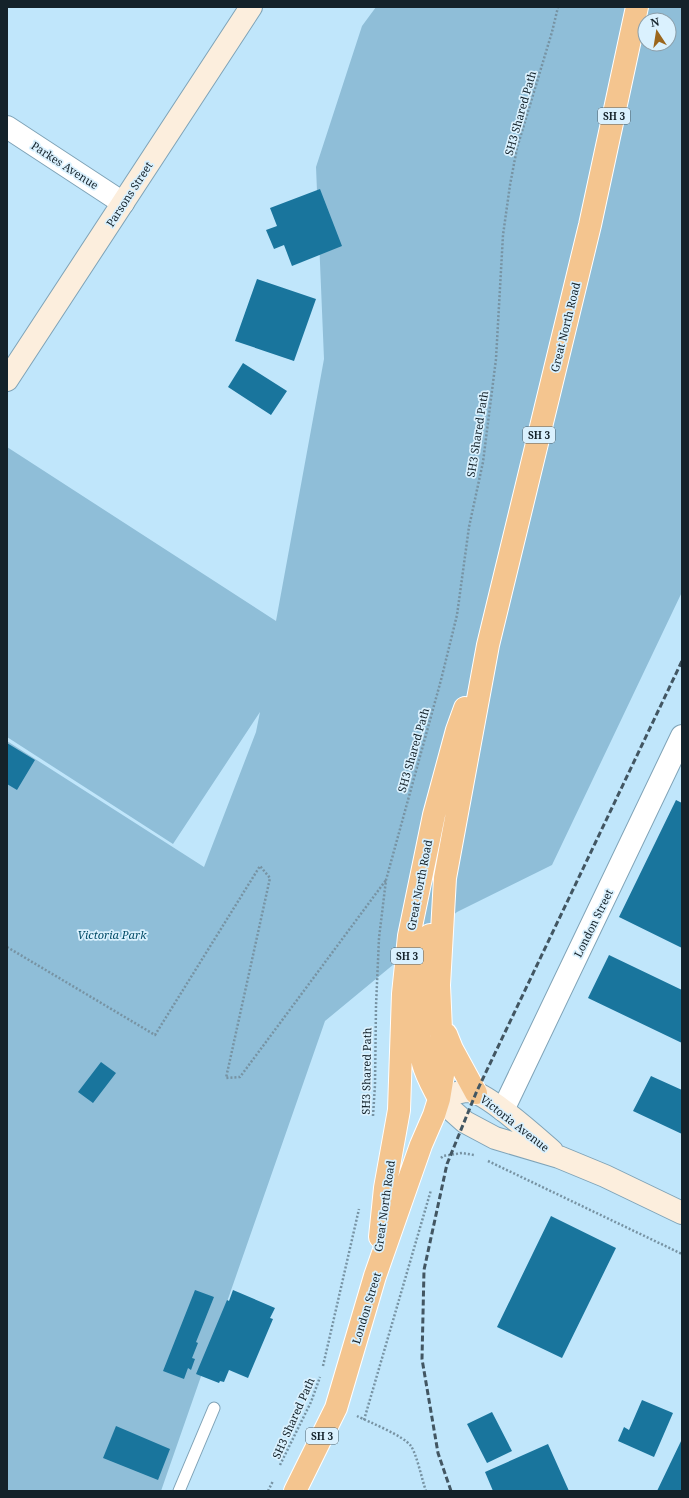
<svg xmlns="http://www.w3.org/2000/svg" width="689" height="1498" font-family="'Noto Serif',serif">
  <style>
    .green { fill: #8fbed8; fill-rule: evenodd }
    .building { fill: #19759d }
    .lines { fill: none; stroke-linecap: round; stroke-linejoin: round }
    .lane-casing { stroke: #7fa3b7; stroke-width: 13 }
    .street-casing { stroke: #7fa3b7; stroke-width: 24 }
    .secondary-casing { stroke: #7fa3b7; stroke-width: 24 }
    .highway-casing { stroke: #fff; stroke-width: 24 }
    .path { stroke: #7793a3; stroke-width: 2.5; stroke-dasharray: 2 2; stroke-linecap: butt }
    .lane { stroke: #fff; stroke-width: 11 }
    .street { stroke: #fff; stroke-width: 22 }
    .secondary { stroke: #fceedd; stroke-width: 22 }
    .highway { stroke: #f4c58f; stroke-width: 22 }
    .rail { stroke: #425662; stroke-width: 3; stroke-dasharray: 6 3; stroke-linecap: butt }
    .labels { text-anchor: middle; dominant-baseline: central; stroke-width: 3.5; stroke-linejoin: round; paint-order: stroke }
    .shield { fill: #daf1fe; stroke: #4f606a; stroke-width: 1 }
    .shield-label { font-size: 10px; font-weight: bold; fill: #14222a }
    .street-label { font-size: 11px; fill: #14222a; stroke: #daf1fe }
    .park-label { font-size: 11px; font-style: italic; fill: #024b67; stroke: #daf1fe }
  </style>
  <rect width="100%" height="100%" fill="#c0e6fb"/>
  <path class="green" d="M 376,7 L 682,7 L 682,592 L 552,865 L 457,912 L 325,1021 L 161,1491 L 7,1491 L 7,741 L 204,867 L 256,732 L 260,712 L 173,844 L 7,737 L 7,447 L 276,621 L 324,359 L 316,167 L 362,26 ZM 645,20 L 669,20 L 669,44 L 645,44 Z"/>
  <path class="building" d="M 320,189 L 342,246 L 292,266 L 284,245 L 274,249 L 266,230 L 277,226 L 270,208 Z
    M 257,279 L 316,299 L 294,361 L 235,341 Z
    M 243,363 L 287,391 L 271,415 L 228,387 Z
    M 7,743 L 35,760 L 17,790 L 7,784 Z
    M 676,800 L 682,803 L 682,948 L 619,917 Z
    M 609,955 L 682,990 L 682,1043 L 588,998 Z
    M 101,1062 L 116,1073 L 93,1103 L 78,1092 Z
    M 651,1076 L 682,1090 L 682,1134 L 633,1111 Z
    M 551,1216 L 616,1248 L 562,1358 L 497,1327 Z
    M 195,1290 L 214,1297 L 196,1342 L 198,1343 L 192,1358 L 195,1359 L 191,1370 L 188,1368 L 184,1379 L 163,1371 Z
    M 233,1290 L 275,1308 L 270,1318 L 273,1319 L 248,1378 L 229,1370 L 224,1382 L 220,1381 L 219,1383 L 196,1374 L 227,1300 L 229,1301 Z
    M 642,1400 L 673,1413 L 654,1457 L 618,1441 L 624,1427 L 629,1430 Z
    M 492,1412 L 512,1451 L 487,1463 L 467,1424 Z
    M 116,1426 L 170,1449 L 158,1480 L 103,1458 Z
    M 682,1439 L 682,1491 L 657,1491 Z
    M 548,1444 L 569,1491 L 493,1491 L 485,1472 Z"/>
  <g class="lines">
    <g class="lane-casing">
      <path id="lane" d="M 179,1491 L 214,1408"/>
    </g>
    <g class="street-casing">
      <path id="street" d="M 7,127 L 123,203
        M 503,1110 L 682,736"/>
    </g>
    <g class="secondary-casing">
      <path id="secondary" d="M 7,380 L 251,7
        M 439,1099 L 465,1122 L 495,1138 L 559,1157 L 605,1176 L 682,1213
        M 439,1099 C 448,1096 458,1091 469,1091 C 486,1092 537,1138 552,1151"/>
    </g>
    <g class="highway-casing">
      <path id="highway" d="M 430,935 C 422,968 414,1030 423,1063 C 426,1075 433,1087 439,1099
        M 446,1034 L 452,1049 L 476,1093
        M 380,1237 L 385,1188 L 399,1110 L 403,994 L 409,936 L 434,815 L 457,730 L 465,708
        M 295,1491 L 336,1408 L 375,1276 L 421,1145 L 434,1115 L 439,1099 L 443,1075 L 439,985 L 445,878 L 488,645 L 590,225 L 637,7"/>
    </g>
    <path class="path" d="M 7,947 L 155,1035 L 260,866 L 270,878 L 226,1078 L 240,1077 L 386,880
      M 373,1116 L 375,1085 L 376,1006 L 379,938 L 386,880 L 441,680 L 457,615 L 469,527 L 483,462 L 496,359 L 503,235 L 510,185 L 517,148 L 552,32 L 558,7
      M 441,1158 L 443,1156 L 462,1153 L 474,1155
      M 488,1161 L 682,1254
      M 323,1366 L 359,1209
      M 357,1416 C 369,1422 404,1436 411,1446 C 417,1455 422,1480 426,1491
      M 364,1420 L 431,1190
      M 280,1465 L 311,1402 L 320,1377
      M 268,1491 L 273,1481"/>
    <use href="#lane" class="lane"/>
    <use href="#street" class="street"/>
    <use href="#secondary" class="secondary"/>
    <use href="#highway" class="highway"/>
    <path class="rail" d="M 451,1491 L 438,1453 L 422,1359 L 424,1270 L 447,1164 L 476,1093 L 682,661"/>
  </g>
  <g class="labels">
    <g class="shield">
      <rect x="598" y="108" width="32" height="16" rx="3"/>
      <rect x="523" y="427" width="32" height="16" rx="3"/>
      <rect x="391" y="948" width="32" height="16" rx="3"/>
      <rect x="306" y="1428" width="32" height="16" rx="3"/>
    </g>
    <g class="shield-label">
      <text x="614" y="116">SH 3</text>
      <text x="539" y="435">SH 3</text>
      <text x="407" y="956">SH 3</text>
      <text x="322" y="1436">SH 3</text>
    </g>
    <g class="street-label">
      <text transform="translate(520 113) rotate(-74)">SH3 Shared Path</text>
      <text transform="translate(65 165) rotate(33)">Parkes Avenue</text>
      <text transform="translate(129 194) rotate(-57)">Parsons Street</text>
      <text transform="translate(565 327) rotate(-76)">Great North Road</text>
      <text transform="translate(477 434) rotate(-81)">SH3 Shared Path</text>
      <text transform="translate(413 750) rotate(-74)">SH3 Shared Path</text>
      <text transform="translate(419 885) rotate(-79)">Great North Road</text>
      <text transform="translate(593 923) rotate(-64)">London Street</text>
      <text transform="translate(366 1071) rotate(-89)">SH3 Shared Path</text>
      <text transform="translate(515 1123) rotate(38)">Victoria Avenue</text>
      <text transform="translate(384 1206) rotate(-82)">Great North Road</text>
      <text transform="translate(366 1308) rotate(-73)">London Street</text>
      <text transform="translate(293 1418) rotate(-66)">SH3 Shared Path</text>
    </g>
    <g class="park-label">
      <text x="112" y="934">Victoria Park</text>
    </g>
  </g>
  <rect width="689" height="1498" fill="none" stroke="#14222a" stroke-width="16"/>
  <g transform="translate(657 32) rotate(348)"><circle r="19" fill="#daf1fe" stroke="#8b9ea9"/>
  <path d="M0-3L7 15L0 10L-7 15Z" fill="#9b661d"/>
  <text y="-6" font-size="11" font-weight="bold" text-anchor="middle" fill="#14222a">N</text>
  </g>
</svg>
